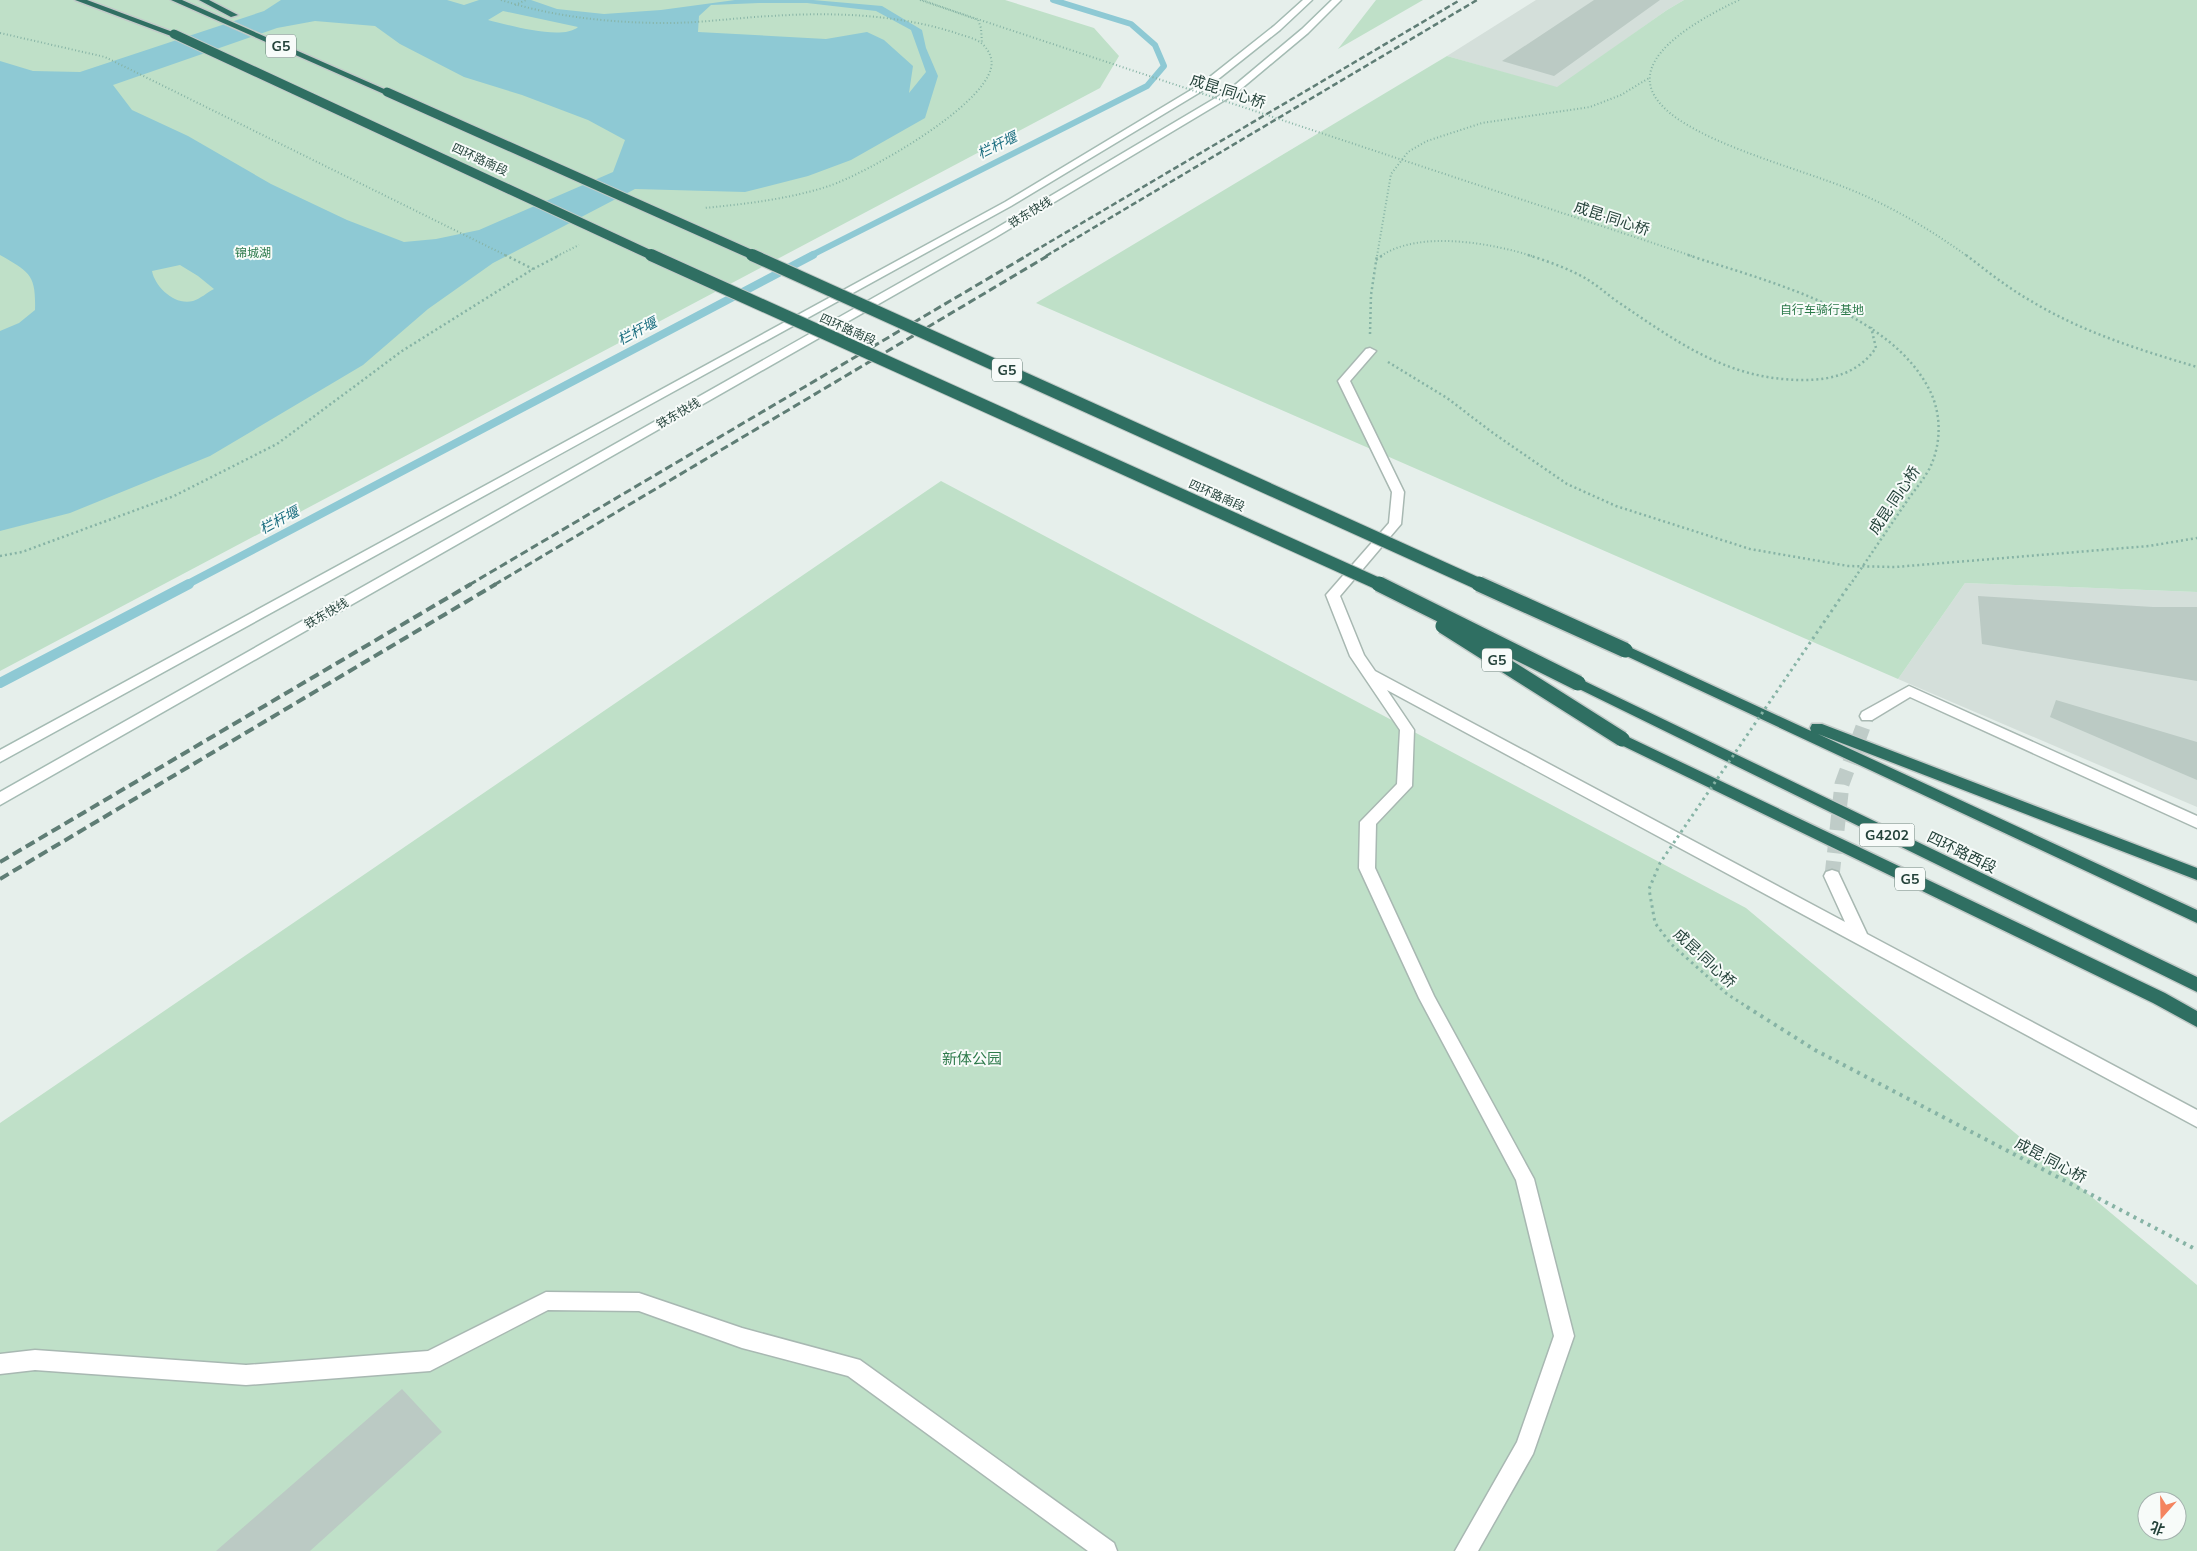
<svg xmlns="http://www.w3.org/2000/svg" width="2197" height="1551" font-family="Mulish,'Noto Sans SC',sans-serif">
  <style>
    .built { fill: #d4dfda }
    .green { fill: #bfe0c8; fill-rule: evenodd }
    .water { fill: #8ec9d4; fill-rule: evenodd }
    .lines { fill: none; stroke-linecap: round; stroke-linejoin: round }
    .stream-far2 { stroke: #8ec9d4; stroke-width: 6 }
    .stream-far1 { stroke: #8ec9d4; stroke-width: 8 }
    .stream { stroke: #8ec9d4; stroke-width: 10 }
    .building { fill: #bbcac4 }
    .street-tunnel { stroke: #bfccc8; stroke-width: 15; stroke-dasharray: 15 8; stroke-linecap: butt }
    .street-casing { stroke: #a8b8b2; stroke-width: 3 }
    .secondary-casing { stroke: #a4bbb3; stroke-width: 3 }
    .highway-casing { stroke: #c2cac8; stroke-width: 3 }
    .path-far1 { stroke: #86b3a5; stroke-width: 2; stroke-dasharray: 1 2.5; stroke-linecap: butt }
    .path { stroke: #86b3a5; stroke-width: 2.5; stroke-dasharray: 2 3; stroke-linecap: butt }
    .street { fill: #fff; fill-rule: evenodd }
    .secondary { fill: #fff; fill-rule: evenodd }
    .highway { fill: #2f6f62; fill-rule: evenodd }
    .rail-far2 { stroke: #5f7d75; stroke-width: 2.5; stroke-dasharray: 6 3; stroke-linecap: butt }
    .rail-far1 { stroke: #5f7d75; stroke-width: 3; stroke-dasharray: 8 4; stroke-linecap: butt }
    .rail { stroke: #5f7d75; stroke-width: 4; stroke-dasharray: 10 5; stroke-linecap: butt }
    .highway-bridge-far2-casing { stroke: #c2cac8; stroke-width: 11; stroke-linecap: butt }
    .highway-bridge-far1-casing { stroke: #c2cac8; stroke-width: 14; stroke-linecap: butt }
    .highway-bridge-casing { stroke: #c2cac8; stroke-width: 18; stroke-linecap: butt }
    .path-bridge-far3 { stroke: #86b3a5; stroke-width: 2; stroke-dasharray: 1 2.5; stroke-linecap: butt }
    .path-bridge-far2 { stroke: #86b3a5; stroke-width: 2.5; stroke-dasharray: 2 3; stroke-linecap: butt }
    .path-bridge-far1 { stroke: #86b3a5; stroke-width: 3; stroke-dasharray: 2.5 4; stroke-linecap: butt }
    .path-bridge { stroke: #86b3a5; stroke-width: 4; stroke-dasharray: 3 5; stroke-linecap: butt }
    .highway-bridge-far2 { stroke: #2f6f62; stroke-width: 9 }
    .highway-bridge-far1 { stroke: #2f6f62; stroke-width: 12 }
    .highway-bridge { stroke: #2f6f62; stroke-width: 15 }
    .labels { text-anchor: middle; dominant-baseline: central; stroke-width: 4; stroke-linejoin: round; paint-order: stroke }
    .far-street-label { font-size: 12px; fill: #24423a; stroke: #f7fbf9 }
    .far-park-label { font-size: 12px; fill: #2d7a4b; stroke: #f7fbf9 }
    .shield { fill: #f7fbf9; stroke: #637a73; stroke-width: 1 }
    .shield-label { font-size: 14px; font-weight: bold; fill: #24423a }
    .far-water-label { font-size: 14px; font-style: italic; fill: #1c6f80; stroke: #f7fbf9 }
    .street-label { font-size: 15px; fill: #24423a; stroke: #f7fbf9 }
    .park-label { font-size: 15px; fill: #2d7a4b; stroke: #f7fbf9 }
  </style>
  <rect width="100%" height="100%" fill="#e6efeb"/>
  <path class="built" d="M 1536,0 L 1684,0 L 1667,10 L 1557,88 L 1447,56 Z
    M 1965,583 L 2197,592 L 2197,807 L 1898,679 Z"/>
  <path class="green" d="M 0,0 L 1005,0 L 1094,28 L 1119,56 L 1100,88 L 0,671 Z
    M 1376,0 L 1423,0 L 1338,49 Z
    M 1684,0 L 2197,0 L 2197,592 L 1965,583 L 1898,679 L 1036,303 L 1447,56 L 1557,87 L 1667,10 Z
    M 941,481 L 1746,908 L 2197,1285 L 2197,1551 L 0,1551 L 0,1123 ZM 2147,1501 L 2177,1501 L 2177,1531 L 2147,1531 Z"/>
  <path class="water" d="M 281,0 L 447,0 L 464,5 L 479,0 L 531,0 L 557,9 L 604,14 L 661,10 L 735,0 L 813,0 L 882,6 L 922,30 L 926,48 L 938,76 L 925,118 L 851,160 L 808,176 L 745,192 L 635,189 L 493,263 L 428,309 L 363,365 L 210,456 L 70,513 L 0,531 L 0,331 L 19,323 L 35,310 C 36,275 30,272 0,255 L 0,61 L 33,71 L 80,72 L 264,11 ZM 759,3 L 807,3 L 876,11 L 911,30 L 926,72 L 909,93 L 913,66 L 884,40 L 867,32 L 826,39 L 698,32 L 699,16 L 711,5 ZM 503,11 L 578,27 C 562,41 508,25 488,20 ZM 315,21 L 375,26 L 400,44 L 464,77 L 522,95 L 588,120 L 625,140 L 613,172 L 479,230 L 436,239 L 404,242 L 347,220 L 271,184 L 188,136 L 132,110 L 113,85 L 277,28 ZM 180,265 L 198,276 L 214,289 C 208,292 200,299 193,301 C 175,306 155,287 152,271 Z"/>
  <g class="lines">
    <path class="stream-far2" d="M 810,256 L 1147,86 L 1164,66 L 1155,45 L 1131,24 L 1053,0"/>
    <path class="stream-far1" d="M 186,585 L 813,255"/>
    <path class="stream" d="M 0,683 L 189,584"/>
  </g>
  <path class="building" d="M 1594,0 L 1660,0 L 1554,76 L 1502,61 Z
    M 1978,596 L 2153,607 L 2197,607 L 2197,681 L 1982,644 Z
    M 2056,700 L 2197,742 L 2197,780 L 2050,717 Z
    M 402,1389 L 442,1432 L 310,1551 L 216,1551 Z"/>
  <g class="lines">
    <path class="street-tunnel" d="M 1832,876 L 1842,784 L 1867,716"/>
    <g class="street-casing">
      <path id="street" d="M 1370,348 L 1376,351 L 1350,381 L 1404,492 L 1401,524 L 1340,596 L 1364,655 L 1375,671 L 1845,922 L 1824,876 L 1826,872 L 1832,870 L 1838,872 L 1867,934 L 2197,1110 L 2197,1127 L 1387,690 L 1414,730 L 1412,786 L 1376,824 L 1375,868 L 1434,996 L 1534,1179 L 1574,1336 L 1533,1454 L 1478,1551 L 1455,1551 L 1517,1442 L 1554,1336 L 1516,1180 L 1419,998 L 1359,868 L 1360,822 L 1397,784 L 1400,730 L 1350,656 L 1326,595 L 1389,523 L 1392,492 L 1338,381 L 1366,349 Z
        M 1909,686 L 2197,816 L 2197,828 L 1910,697 L 1872,720 L 1862,720 L 1860,716 L 1862,712 Z
        M 546,1292 L 639,1293 L 742,1328 L 860,1360 L 1114,1543 L 1117,1551 L 1088,1551 L 848,1376 L 742,1348 L 639,1311 L 548,1310 L 430,1371 L 246,1385 L 35,1370 L 0,1374 L 0,1354 L 35,1350 L 246,1365 L 428,1351 Z"/>
    </g>
    <g class="secondary-casing">
      <path id="secondary" d="M 1303,0 L 1312,0 L 1280,30 L 1207,88 L 1011,206 L 0,762 L 0,750 L 1005,202 L 1201,84 L 1274,26 Z
        M 1332,0 L 1341,0 L 1308,33 L 1235,94 L 996,237 L 0,805 L 0,792 L 988,233 L 1229,90 L 1302,29 Z"/>
    </g>
    <g class="highway-casing">
      <path id="highway" d="M 75,0 L 87,0 L 178,34 L 171,36 Z
        M 171,0 L 182,0 L 391,92 L 384,94 Z
        M 199,0 L 209,0 L 238,15 L 231,17 Z
        M 1625,645 L 1811,731 L 1810,728 L 1812,724 L 1822,724 L 2197,868 L 2197,880 L 1818,734 L 2197,910 L 2197,923 L 1620,653 L 1618,650 L 1620,647 Z
        M 1578,678 L 2197,977 L 2197,992 L 1573,686 L 1571,683 L 1573,680 Z
        M 1622,734 L 2165,993 L 2197,1011 L 2197,1027 L 2153,1003 L 1617,743 L 1615,739 L 1617,735 Z"/>
    </g>
    <path class="path-far1" d="M 501,0 C 551,16 603,22 656,23 C 694,24 732,18 771,16 C 832,12 897,14 956,33 C 966,37 979,38 986,48 C 990,53 993,61 991,68 C 982,108 867,173 829,186 C 789,199 746,204 704,208
      M 922,0 L 978,20 L 981,28 L 982,43
      M 1739,0 C 1523,103 1755,151 1849,189 C 1891,206 1931,230 1967,256
      M 515,5 L 526,0
      M 0,33 L 105,57 L 507,256
      M 557,256 L 579,245
      M 1377,256 L 1391,174 L 1408,152 L 1427,141 L 1482,123 L 1590,107 L 1621,95 L 1649,78
      M 1381,256 C 1419,230 1491,243 1532,256"/>
    <path class="path" d="M 505,255 L 533,269
      M 1528,255 C 1547,261 1567,268 1585,278 C 1595,284 1605,292 1615,300 C 1676,341 1727,380 1803,380 C 1833,380 1858,373 1876,348 L 1871,327
      M 1966,255 C 1987,271 2008,288 2031,301 C 2082,332 2140,350 2197,367
      M 1376,260 L 1383,255
      M 1370,334 L 1371,295 L 1377,255
      M 1388,362 L 1447,398 L 1493,433 L 1567,484 L 1616,506 L 1750,549 L 1848,566 L 1895,567 L 2149,546 L 2197,538
      M 0,556 L 22,552 L 174,496 L 277,444 L 402,351 L 533,269 L 560,255"/>
    <use href="#street" class="street"/>
    <use href="#secondary" class="secondary"/>
    <use href="#highway" class="highway"/>
    <path class="rail-far2" d="M 1026,256 L 1460,0
      M 1046,256 L 1477,0"/>
    <path class="rail-far1" d="M 469,585 L 1028,255
      M 494,585 L 1049,255"/>
    <path class="rail" d="M 0,862 L 471,584
      M 0,879 L 496,584"/>
    <g class="highway-bridge-far2-casing">
      <path id="highway-bridge-far2" d="M 174,34 L 653,256
        M 387,92 L 755,256"/>
    </g>
    <g class="highway-bridge-far1-casing">
      <path id="highway-bridge-far1" d="M 651,255 L 1381,585
        M 752,255 L 1481,585"/>
    </g>
    <g class="highway-bridge-casing">
      <path id="highway-bridge" d="M 1379,584 L 1578,683
        M 1479,584 L 1625,650
        M 1443,626 L 1622,739"/>
    </g>
    <path class="path-bridge-far3" d="M 920,0 L 1692,256"/>
    <path class="path-bridge-far2" d="M 1688,255 C 1768,282 1892,311 1931,393 C 1941,415 1941,441 1932,463 C 1927,476 1915,489 1907,501 C 1888,529 1869,557 1850,585"/>
    <path class="path-bridge-far1" d="M 1749,1008 L 1727,994 L 1671,944 L 1655,923 L 1649,889 L 1660,863 L 1850,584"/>
    <path class="path-bridge" d="M 1747,1007 L 1815,1050 L 2197,1250"/>
    <use href="#highway-bridge-far2" class="highway-bridge-far2"/>
    <use href="#highway-bridge-far1" class="highway-bridge-far1"/>
    <use href="#highway-bridge" class="highway-bridge"/>
  </g>
  <g class="labels">
    <g class="far-street-label">
      <text transform="translate(480 159) rotate(25)">四环路南段</text>
      <text transform="translate(1030 212) rotate(-31)">铁东快线</text>
      <text transform="translate(848 329) rotate(24)">四环路南段</text>
      <text transform="translate(678 413) rotate(-30)">铁东快线</text>
      <text transform="translate(1217 495) rotate(24)">四环路南段</text>
      <text transform="translate(326 613) rotate(-30)">铁东快线</text>
    </g>
    <g class="far-park-label">
      <text x="253" y="252">锦城湖</text>
      <text x="1822" y="309">自行车骑行基地</text>
    </g>
    <g class="shield">
      <rect x="266" y="34.5" width="30" height="23" rx="4"/>
      <rect x="992" y="358.5" width="30" height="23" rx="4"/>
      <rect x="1482" y="648.5" width="30" height="23" rx="4"/>
      <rect x="1859.5" y="823.5" width="55" height="23" rx="4"/>
      <rect x="1895" y="867.5" width="30" height="23" rx="4"/>
    </g>
    <g class="shield-label">
      <text x="281" y="46">G5</text>
      <text x="1007" y="370">G5</text>
      <text x="1497" y="660">G5</text>
      <text x="1887" y="835">G4202</text>
      <text x="1910" y="879">G5</text>
    </g>
    <g class="far-water-label">
      <text transform="translate(997 145) rotate(-26)">栏杆堰</text>
      <text transform="translate(637 331) rotate(-28)">栏杆堰</text>
      <text transform="translate(279 520) rotate(-28)">栏杆堰</text>
    </g>
    <g class="street-label">
      <text transform="translate(1228 91) rotate(18)">成昆·同心桥</text>
      <text transform="translate(1612 218) rotate(18)">成昆·同心桥</text>
      <text transform="translate(1894 500) rotate(-56)">成昆·同心桥</text>
      <text transform="translate(1962 852) rotate(26)">四环路西段</text>
      <text transform="translate(1705 958) rotate(43)">成昆·同心桥</text>
      <text transform="translate(2051 1160) rotate(28)">成昆·同心桥</text>
    </g>
    <g class="park-label">
      <text x="972" y="1058">新体公园</text>
    </g>
  </g>
  <g transform="translate(2162 1516) rotate(200)"><circle r="24" fill="#f7fbf9" stroke="#a3b1ad"/>
  <path d="M0-4L9 19L0 12L-9 19Z" fill="#f4845f"/>
  <text y="-8" font-size="14" font-weight="bold" text-anchor="middle" fill="#24423a">北</text>
  </g>
</svg>
